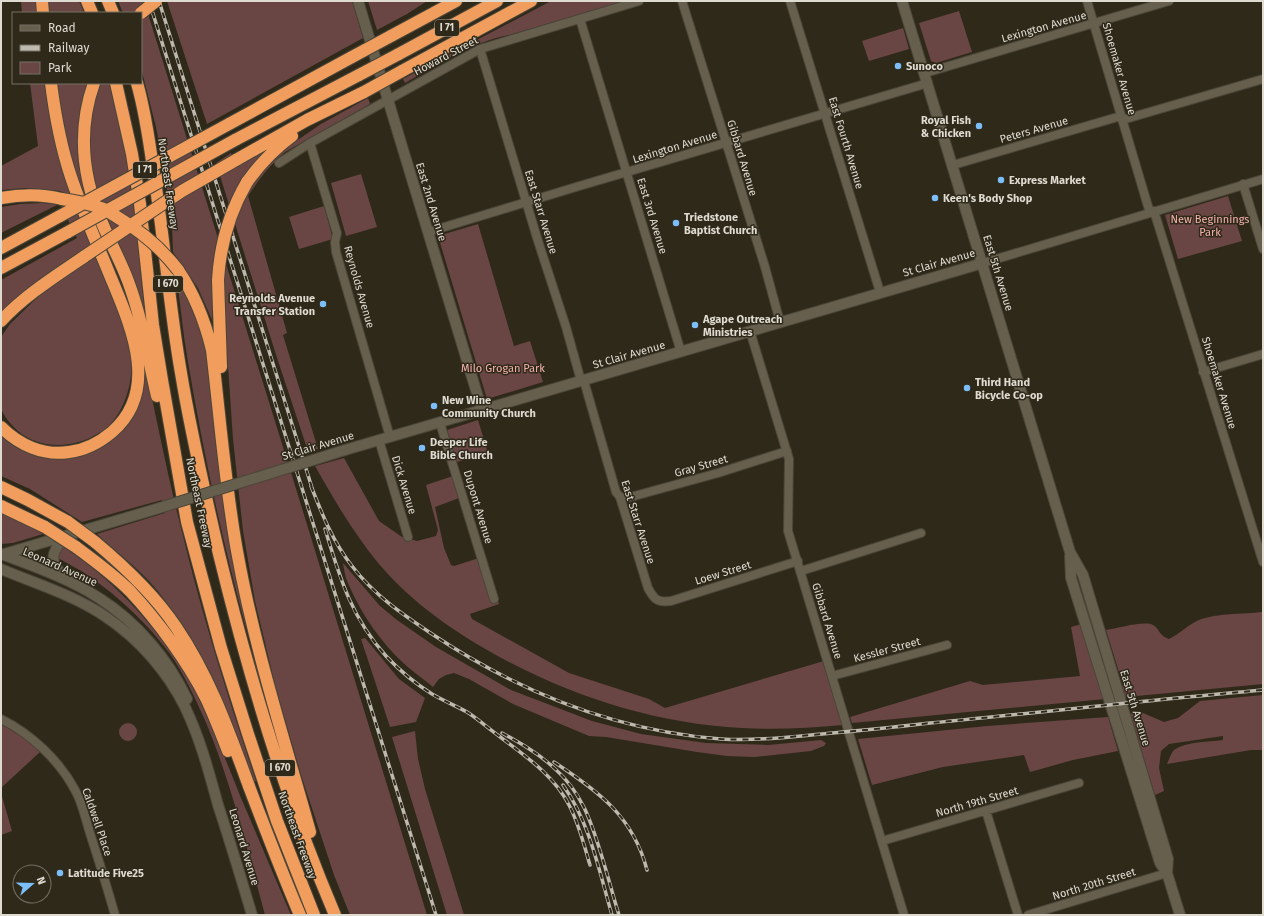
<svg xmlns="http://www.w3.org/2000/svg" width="1264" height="916" font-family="'Fira Sans',sans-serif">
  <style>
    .green { fill: #694643 }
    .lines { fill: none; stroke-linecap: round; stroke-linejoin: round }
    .minor-casing { stroke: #4b4639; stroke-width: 10 }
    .tertiary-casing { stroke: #4b4639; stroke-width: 12 }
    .secondary-casing { stroke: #4b4639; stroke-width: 12 }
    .motorway-casing { stroke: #4b4639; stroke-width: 14 }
    .minor { stroke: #665f4e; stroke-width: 8 }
    .tertiary { stroke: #665f4e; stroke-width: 10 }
    .secondary { stroke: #665f4e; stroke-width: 10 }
    .motorway { stroke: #f09d5d; stroke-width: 12 }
    .rail-casing { stroke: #bdb9ae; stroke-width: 3.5 }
    .rail { stroke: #2f291a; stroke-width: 2; stroke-dasharray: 6; stroke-linecap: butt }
    .tertiary-bridge-casing { stroke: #4b4639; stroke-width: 12; stroke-linecap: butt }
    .motorway-bridge-casing { stroke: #4b4639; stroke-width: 14; stroke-linecap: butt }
    .tertiary-bridge { stroke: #665f4e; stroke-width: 10 }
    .motorway-bridge { stroke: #f09d5d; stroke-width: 12 }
    .poi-dot { fill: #7cbef9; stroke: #2f291a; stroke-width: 1.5 }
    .labels { text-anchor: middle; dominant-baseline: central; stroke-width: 3; stroke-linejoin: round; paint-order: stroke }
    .shield { fill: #2f291a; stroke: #aaa69a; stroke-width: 1 }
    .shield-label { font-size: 10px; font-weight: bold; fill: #dfdbd1 }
    .street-label { font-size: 11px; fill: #dfdbd1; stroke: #2f291a }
    .poi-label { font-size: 11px; font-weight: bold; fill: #dfdbd1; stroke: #2f291a; text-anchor: start }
    .park-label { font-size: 11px; fill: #f5b3ac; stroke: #2f291a }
  </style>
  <rect width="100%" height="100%" fill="#2f291a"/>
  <path class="green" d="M 21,1 L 37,1 L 38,13 L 22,13 Z
    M 45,1 L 79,1 L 84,13 L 46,13 Z
    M 118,1 L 144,1 L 293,479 L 427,915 L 350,915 L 334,875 L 302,778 L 276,689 L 255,601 L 243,531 L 233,439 L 225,323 L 212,291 L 212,320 L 198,288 L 173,252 L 172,225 L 164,169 L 156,127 L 141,68 L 141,13 L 123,13 Z
    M 167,1 L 352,1 L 363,38 L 207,124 Z
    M 368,1 L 427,1 L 407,14 L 377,30 Z
    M 551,1 L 625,1 L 509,35 C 471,42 438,65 405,83 L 403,79 Z
    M 959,11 L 972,52 L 936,63 L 931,61 L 919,23 Z
    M 903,28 L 909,49 L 869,61 L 862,41 Z
    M 30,83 L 47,83 L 96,253 L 131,347 C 134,375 129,403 110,425 C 105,431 96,434 90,438 C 56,453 18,444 1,409 L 1,337 L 10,324 L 42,293 L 1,314 L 1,280 L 77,238 L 61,206 L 57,205 L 1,233 L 1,207 L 20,204 L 42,203 L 66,205 L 61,191 L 25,188 L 1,190 L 1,166 L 38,146 Z
    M 55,83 L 88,83 L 92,210 L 81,192 L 72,168 Z
    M 99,83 L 109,83 C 131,158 137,238 145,315 L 143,316 L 92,181 L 89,119 Z
    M 368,98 L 370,104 L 285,152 C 270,165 259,179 248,196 L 287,333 L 283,335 L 318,449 L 308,451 L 278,361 L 216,163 L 231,153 L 236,165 L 263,152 L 264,153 L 261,171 L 283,150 L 321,124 Z
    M 361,174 L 377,227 L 346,236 L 331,183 Z
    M 1228,196 L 1242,241 L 1178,259 L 1165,215 Z
    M 324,206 L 333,239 L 299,249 L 289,217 Z
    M 478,224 L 514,346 L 530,341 L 543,382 L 487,399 L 438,236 Z
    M 177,281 L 189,297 L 207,347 L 248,628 L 246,628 C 222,540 203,451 188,362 C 183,335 181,308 177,281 Z
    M 146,370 C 158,426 169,482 183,536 C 203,619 229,700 256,781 L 253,782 C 225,710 201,639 149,581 C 133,564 114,550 97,534 L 165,513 L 162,500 L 82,522 L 30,489 L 1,476 L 1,433 L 40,454 L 112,439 L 143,371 Z
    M 478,420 L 488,453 L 457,462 L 447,430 Z
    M 344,458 L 379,521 L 402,537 L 417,541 L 436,536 L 438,530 L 426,485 L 453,476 L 459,498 L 435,507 L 444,548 L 451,565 L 454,566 L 479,558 L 484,558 L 499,604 L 470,614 L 472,619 L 569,673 L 649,699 L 665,708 L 824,661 L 843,725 C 809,728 776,730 742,728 C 661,724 583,700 511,663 C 465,639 422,611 387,573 C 358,541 336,503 315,466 Z
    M 1,512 L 23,522 L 43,534 L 13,543 L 1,544 Z
    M 63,546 C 117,583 165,634 196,693 C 213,727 227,763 241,798 C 258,837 274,876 291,915 L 265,915 C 247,849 231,781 204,718 C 194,696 184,674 170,654 C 148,624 119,597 89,576 C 79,569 68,564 58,558 L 58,551 Z
    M 343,563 L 380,606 L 397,620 L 436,647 L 511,690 L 592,721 L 641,734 L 706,743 L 768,745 L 821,740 L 826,743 L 824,746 L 811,751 L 754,757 L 727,756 L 697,752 L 606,737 L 589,736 L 513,704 L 469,679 L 454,673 L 446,675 L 439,679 L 433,687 C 425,680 416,674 409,668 C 383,646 361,614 348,583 C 345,577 344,569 343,563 Z
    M 1263,612 L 1263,684 L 852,723 L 850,717 L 970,681 L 983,685 L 1080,676 L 1071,627 L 1082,624 L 1100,688 L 1123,685 L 1106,630 C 1115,629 1145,620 1153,625 C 1160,629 1158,635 1169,639 C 1179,634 1186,627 1195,622 C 1210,613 1245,614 1263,612 Z
    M 365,638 L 399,679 L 425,698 L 416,722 L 390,727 L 361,639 Z
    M 1263,695 L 1263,750 L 1251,750 L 1167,764 C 1169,760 1171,753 1174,750 C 1187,741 1208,742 1223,740 L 1223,736 L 1169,744 L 1161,751 L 1159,768 L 1164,791 L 1155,795 L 1130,713 L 1143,713 L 1164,722 L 1178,718 L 1200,701 Z
    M 1108,717 L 1118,751 L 1073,760 L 1030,772 L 1024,755 L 943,767 L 872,785 L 858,739 L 987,726 Z
    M119 732a9 9 0 1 1 18 0a9 9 0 1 1-18 0Z
    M 1,724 L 27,740 L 40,752 L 1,788 Z
    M 415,731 L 418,759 L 425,789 L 464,915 L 447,915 L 392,737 Z
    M 1,793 L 12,831 L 1,835 Z"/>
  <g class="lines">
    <g class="minor-casing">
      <path id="minor" d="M 682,1 L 765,267 L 780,322
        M 790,1 L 880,292
        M 1087,1 L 1150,213
        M 580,19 L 681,352
        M 480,49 L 538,241 L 566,327 L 581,381
        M 925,73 L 1169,1
        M 1122,120 L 1263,79
        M 310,143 L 336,230 L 337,233 L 335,242 L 336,252 L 390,437
        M 279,163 L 310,143 L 480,49 L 639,1
        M 953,165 L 1121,116
        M 1243,184 L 1263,249
        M 1154,211 L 1263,562
        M 428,232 L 576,187 L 928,83
        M 983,263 L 1263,179
        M 750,331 L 789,459 L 788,531 L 904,915
        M 1203,372 L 1263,354
        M 584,381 L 616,492 L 620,497 L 648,588 C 654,599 657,603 671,601 L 798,561
        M 440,423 L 494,599
        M 379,440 L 408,537
        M 620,497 L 627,498 L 718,473 L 787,451
        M 801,571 L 921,533
        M 832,676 L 947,645
        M 1,719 C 31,734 59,760 75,790 C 82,802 85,817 89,830 C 98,858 107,887 115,915
        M 986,811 L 1018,915
        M 882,841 L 1079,783
        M 1028,915 L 1167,873"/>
    </g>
    <g class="tertiary-casing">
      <path id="tertiary" d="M 358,1 L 482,410
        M 345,450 L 983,263
        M 66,536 C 50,552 48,564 67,578
        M 1,554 C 33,566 70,579 99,598 C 137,622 168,659 187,699
        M 1,555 L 156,509
        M 1,569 C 36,584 74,595 106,617 C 139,639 167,671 185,707 C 200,738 209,772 218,805 C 230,841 241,878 252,915"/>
    </g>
    <g class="secondary-casing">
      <path id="secondary" d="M 902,1 L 1070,552 L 1083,575 L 1168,859 L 1167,873
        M 1070,556 L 1071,578 L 1160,863 L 1167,873 L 1180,915"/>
    </g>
    <g class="motorway-casing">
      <path id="motorway" d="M 42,1 L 43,13
        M 87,1 L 92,13
        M 108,1 L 113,13
        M 391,36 L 456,1
        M 397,55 L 497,1
        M 402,71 L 531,1
        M 94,83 C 77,131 83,180 103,225 C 111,244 121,262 128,281 C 142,318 148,358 157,396
        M 116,83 L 132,154 L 140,204 L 153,325 L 162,380 L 187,522 L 221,648 L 248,734 L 277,821 L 314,915
        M 137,83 C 145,111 149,139 153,168 C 164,236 169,305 181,373 C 191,434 205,494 219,554 C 249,677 285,798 335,915
        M 229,124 L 352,57
        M 235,140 L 359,75
        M 236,160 L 307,120 L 364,92
        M 247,182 C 260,164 274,149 292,136
        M 1,198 C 22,194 42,194 62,199
        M 1,248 L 60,216
        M 1,268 L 68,232
        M 178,270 C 195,295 205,321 212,350 C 220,417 225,485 237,551 C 254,646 284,739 310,832
        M 218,280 L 221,367
        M 1,321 C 25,295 56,276 85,256
        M 1,427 C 19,445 43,456 69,452 C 86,450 99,443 112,432 C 162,389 129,322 109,273 C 96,241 82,210 71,177 C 61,147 55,115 51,83
        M 1,487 L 28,500 L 68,522
        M 1,506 L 45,527
        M 95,542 C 125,567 154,594 176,627 C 210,677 229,732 250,789 C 266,831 282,873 300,915
        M 76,547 C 95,561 114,575 130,591 C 158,621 188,662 206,698 C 214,715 221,733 228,751"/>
    </g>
    <use href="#minor" class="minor"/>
    <use href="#tertiary" class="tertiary"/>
    <use href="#secondary" class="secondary"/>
    <use href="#motorway" class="motorway"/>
    <g class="rail-casing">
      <path id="rail" d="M 149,1 L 436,915
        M 159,1 L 313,491
        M 311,486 C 322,514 333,542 352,566 C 374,595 402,614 432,634 C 519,692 617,731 721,739 C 755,741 788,737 822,734 C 855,731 888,728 921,724 C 1035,713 1149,700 1263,690
        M 325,529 C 340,578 351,617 386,656 C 399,670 416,684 432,694 C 444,701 456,706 467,712 C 478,719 488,728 499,736 C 525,756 554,775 569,805 C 579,824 584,845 590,865
        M 502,733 C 520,743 538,753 553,767 C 582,792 591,821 602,857 C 608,876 613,896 619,915
        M 554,762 C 598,791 633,816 647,870
        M 563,785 C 590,823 599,871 612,915"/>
    </g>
    <use href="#rail" class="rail"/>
    <g class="tertiary-bridge-casing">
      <path id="tertiary-bridge" d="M 156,509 L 345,450"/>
    </g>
    <g class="motorway-bridge-casing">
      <path id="motorway-bridge" d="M 141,13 L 156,1
        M 352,57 L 391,36
        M 359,75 L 397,55
        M 364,92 L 402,71
        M 62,199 C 75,201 88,203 101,208 C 107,210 112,214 117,217 C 141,231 161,248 178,270
        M 60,216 L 229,124
        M 68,232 L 235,140
        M 85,256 L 182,191 L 236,160
        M 218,280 C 220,245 229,213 247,182
        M 68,522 L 95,542
        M 45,527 L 76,547"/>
    </g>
    <use href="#tertiary-bridge" class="tertiary-bridge"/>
    <use href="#motorway-bridge" class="motorway-bridge"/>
  </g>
  <g class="poi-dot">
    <circle cx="898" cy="66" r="4"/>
    <circle cx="979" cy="126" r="4"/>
    <circle cx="1001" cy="180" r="4"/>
    <circle cx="935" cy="198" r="4"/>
    <circle cx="676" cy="223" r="4"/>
    <circle cx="323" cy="304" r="4"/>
    <circle cx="695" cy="325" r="4"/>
    <circle cx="967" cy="388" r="4"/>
    <circle cx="434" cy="406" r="4"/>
    <circle cx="422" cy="448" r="4"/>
    <circle cx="60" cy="873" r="4"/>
  </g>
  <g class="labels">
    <g class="shield">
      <rect x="435" y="20" width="24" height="16" rx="3"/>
      <rect x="133" y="162" width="24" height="16" rx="3"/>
      <rect x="153" y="276" width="30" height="16" rx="3"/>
      <rect x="265" y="760" width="30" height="16" rx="3"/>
    </g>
    <g class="shield-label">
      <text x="447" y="28">I 71</text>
      <text x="145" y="170">I 71</text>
      <text x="168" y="284">I 670</text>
      <text x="280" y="768">I 670</text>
    </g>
    <g class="street-label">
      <text transform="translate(1044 27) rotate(-16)">Lexington Avenue</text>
      <text transform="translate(446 56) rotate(-28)">Howard Street</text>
      <text transform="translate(1119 69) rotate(74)">Shoemaker Avenue</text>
      <text transform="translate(1034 130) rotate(-16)">Peters Avenue</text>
      <text transform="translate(846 143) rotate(73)">East Fourth Avenue</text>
      <text transform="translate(675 147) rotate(-17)">Lexington Avenue</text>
      <text transform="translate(742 158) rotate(73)">Gibbard Avenue</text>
      <text transform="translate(168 184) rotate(82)">Northeast Freeway</text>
      <text transform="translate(431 202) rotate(73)">East 2nd Avenue</text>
      <text transform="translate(541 212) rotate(73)">East Starr Avenue</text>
      <text transform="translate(652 216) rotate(73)">East 3rd Avenue</text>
      <text transform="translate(939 263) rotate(-16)">St Clair Avenue</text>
      <text transform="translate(998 273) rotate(73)">East 5th Avenue</text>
      <text transform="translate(359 287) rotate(74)">Reynolds Avenue</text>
      <text transform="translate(629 355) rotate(-16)">St Clair Avenue</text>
      <text transform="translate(1219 383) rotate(73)">Shoemaker Avenue</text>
      <text transform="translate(318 446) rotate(-17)">St Clair Avenue</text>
      <text transform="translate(701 466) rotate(-16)">Gray Street</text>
      <text transform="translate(404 485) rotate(73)">Dick Avenue</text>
      <text transform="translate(199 503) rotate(78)">Northeast Freeway</text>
      <text transform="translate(478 507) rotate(73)">Dupont Avenue</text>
      <text transform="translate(638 522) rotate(72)">East Starr Avenue</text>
      <text transform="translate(60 567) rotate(24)">Leonard Avenue</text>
      <text transform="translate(723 573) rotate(-17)">Loew Street</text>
      <text transform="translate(827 621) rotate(73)">Gibbard Avenue</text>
      <text transform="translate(887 650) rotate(-15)">Kessler Street</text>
      <text transform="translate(1135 708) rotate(73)">East 5th Avenue</text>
      <text transform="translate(977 802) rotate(-16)">North 19th Street</text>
      <text transform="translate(97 822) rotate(71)">Caldwell Place</text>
      <text transform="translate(297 835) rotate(70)">Northeast Freeway</text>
      <text transform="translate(244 847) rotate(73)">Leonard Avenue</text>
      <text transform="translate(1094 884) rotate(-17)">North 20th Street</text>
    </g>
    <g class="poi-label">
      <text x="906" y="66">Sunoco</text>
      <text x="971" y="120" text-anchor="end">Royal Fish<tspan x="971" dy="13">&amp; Chicken</tspan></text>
      <text x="1009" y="180">Express Market</text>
      <text x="943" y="198">Keen's Body Shop</text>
      <text x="684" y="217">Triedstone<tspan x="684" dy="13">Baptist Church</tspan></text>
      <text x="315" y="298" text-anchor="end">Reynolds Avenue<tspan x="315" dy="13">Transfer Station</tspan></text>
      <text x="703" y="319">Agape Outreach<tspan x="703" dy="13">Ministries</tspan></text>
      <text x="975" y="382">Third Hand<tspan x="975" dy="13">Bicycle Co-op</tspan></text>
      <text x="442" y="400">New Wine<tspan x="442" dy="13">Community Church</tspan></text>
      <text x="430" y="442">Deeper Life<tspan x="430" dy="13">Bible Church</tspan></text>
      <text x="68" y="873">Latitude Five25</text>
    </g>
    <g class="park-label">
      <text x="1210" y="219">New Beginnings<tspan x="1210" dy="13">Park</tspan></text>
      <text x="503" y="368">Milo Grogan Park</text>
    </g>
  </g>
  <rect width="1264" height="916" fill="none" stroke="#dfdbd1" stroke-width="4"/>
  <rect x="12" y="12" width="130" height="72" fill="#2f291a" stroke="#757063"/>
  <rect x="20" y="25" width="20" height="6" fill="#665f4e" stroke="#757063"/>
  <text x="48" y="32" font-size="12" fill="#dfdbd1">Road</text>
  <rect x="20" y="45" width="20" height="6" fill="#bdb9ae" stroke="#757063"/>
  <text x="48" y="52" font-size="12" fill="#dfdbd1">Railway</text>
  <rect x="20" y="62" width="20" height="12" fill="#694643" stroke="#757063"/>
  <text x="48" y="72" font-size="12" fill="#dfdbd1">Park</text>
  <g transform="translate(32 884) rotate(70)"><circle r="19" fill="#2f291a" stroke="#757063"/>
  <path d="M0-3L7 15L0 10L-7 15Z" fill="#7cbef9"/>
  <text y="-6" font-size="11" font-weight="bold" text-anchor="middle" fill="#dfdbd1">N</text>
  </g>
</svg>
